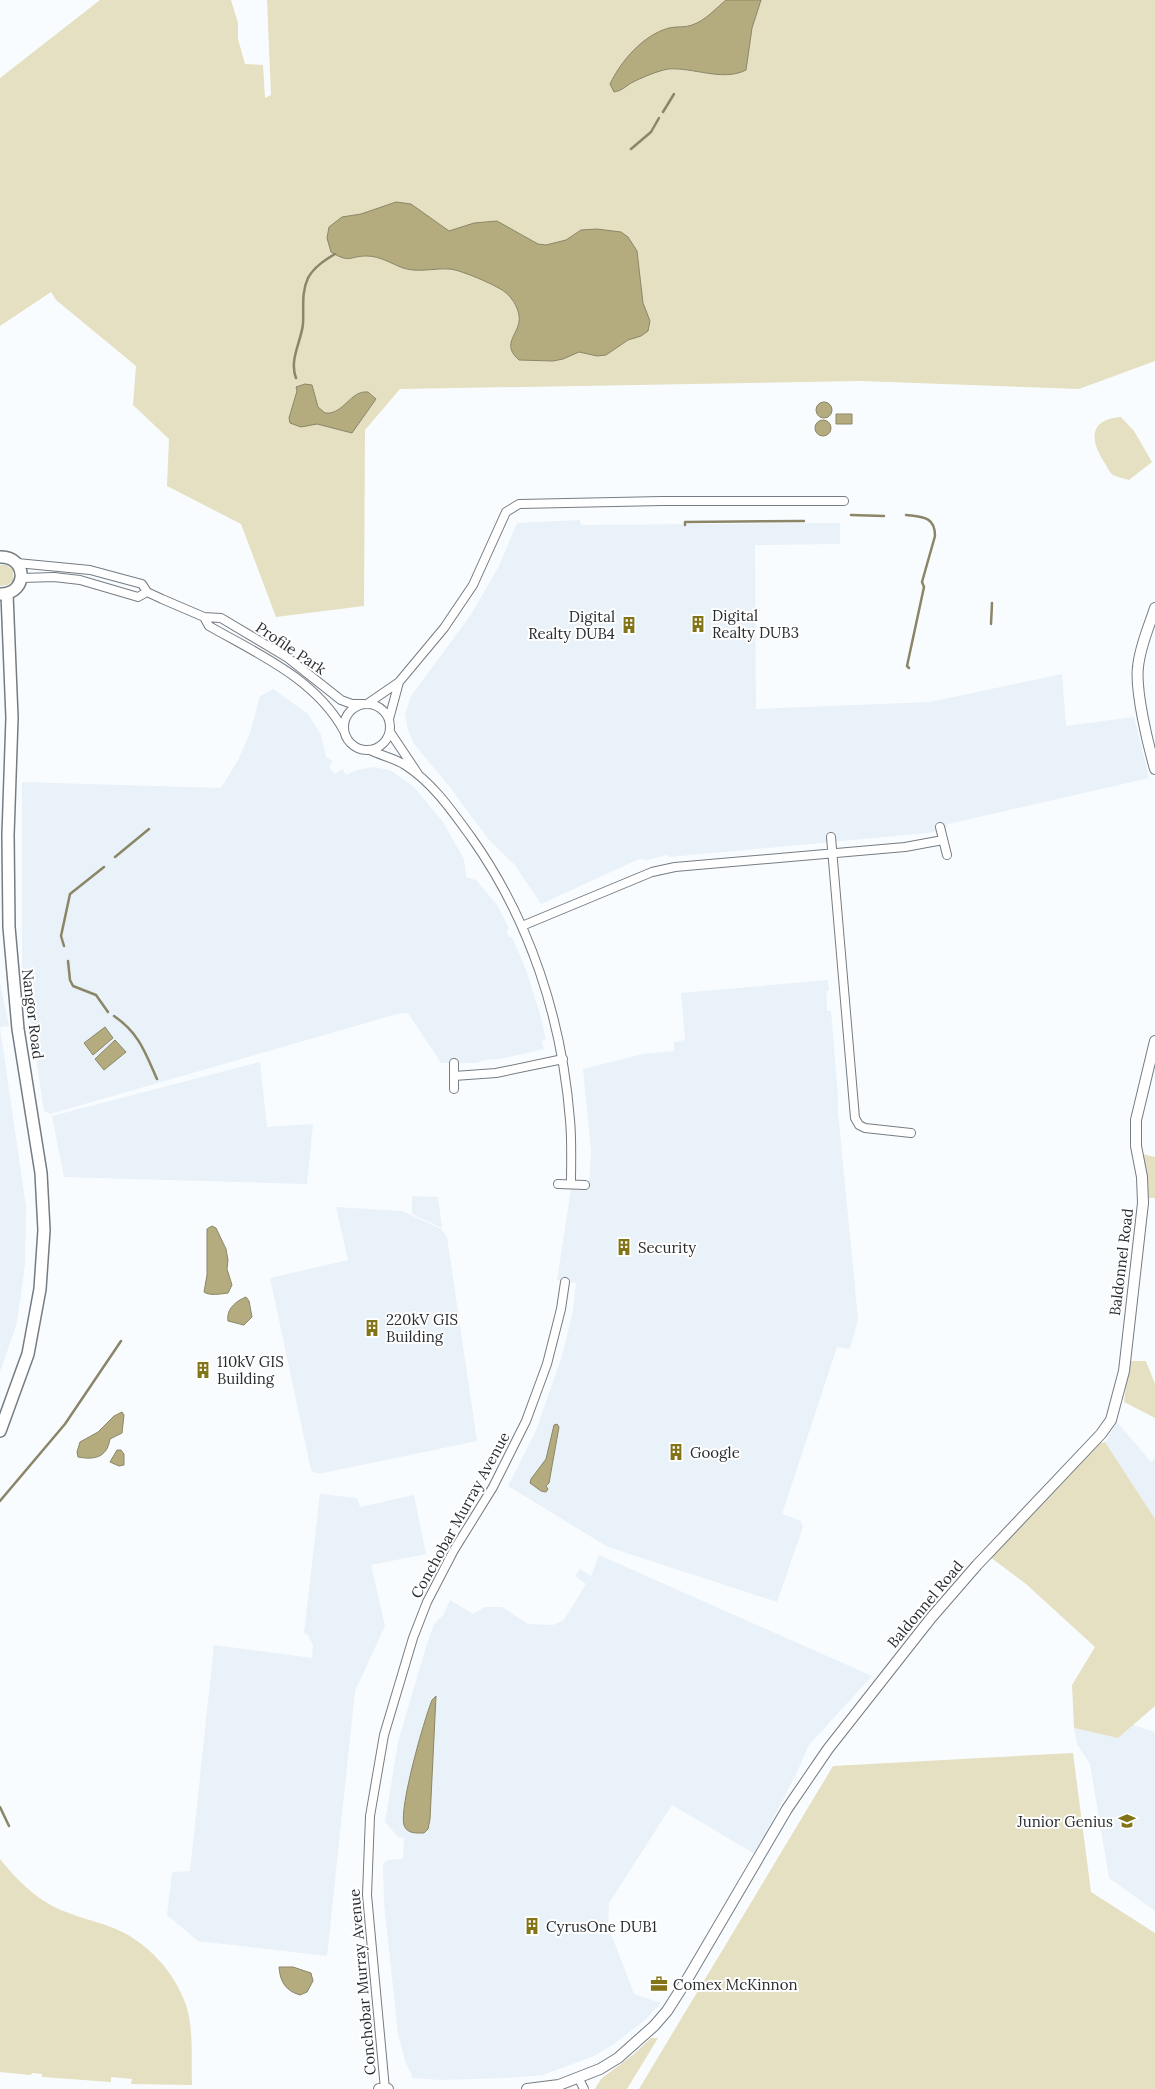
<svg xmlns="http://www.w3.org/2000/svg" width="1155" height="2089" font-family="Lora,serif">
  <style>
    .built { fill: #e9f1f9 }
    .green { fill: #e4e0c1 }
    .water { fill: #b4ac7f; stroke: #8b8667 }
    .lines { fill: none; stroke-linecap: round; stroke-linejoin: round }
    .stream { stroke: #8b8667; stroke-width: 2.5 }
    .minor-casing { stroke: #757c83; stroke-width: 10 }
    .tertiary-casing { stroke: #757c83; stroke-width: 12 }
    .secondary-casing { stroke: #757c83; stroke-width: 14 }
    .minor { stroke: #fff; stroke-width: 8 }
    .tertiary { stroke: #fff; stroke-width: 10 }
    .secondary { stroke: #fff; stroke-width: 11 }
    .labels { text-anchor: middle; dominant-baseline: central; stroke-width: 4; stroke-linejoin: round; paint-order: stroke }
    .poi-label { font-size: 15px; fill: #2a2d30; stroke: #fff; text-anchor: start }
    .street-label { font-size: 15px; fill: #2a2d30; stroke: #fff }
  </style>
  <rect width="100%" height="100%" fill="#f9fcff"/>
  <path class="built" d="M 580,520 L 581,525 L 840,523 L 840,544 L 755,545 L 756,709 L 930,702 L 1062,674 L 1066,726 L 1134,717 L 1149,778 L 948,824 L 946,828 L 936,832 L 927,833 L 670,857 L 667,855 L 647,860 L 639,859 L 541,904 L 515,865 L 489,840 L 449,786 L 414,744 L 408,730 L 405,714 L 411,696 L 470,616 L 498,568 L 517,523 Z
    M 273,689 L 308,714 L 321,735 L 326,757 L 333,761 L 329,767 L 335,774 L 342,769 L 346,775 L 357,770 L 373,767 L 390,770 L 414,787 L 443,822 L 464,859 L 466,877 L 476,880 L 497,905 L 509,929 L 506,931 L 510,938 L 512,937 L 526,970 L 540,1014 L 546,1040 L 542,1041 L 544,1049 L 500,1059 L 484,1060 L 477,1063 L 441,1063 L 408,1013 L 397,1014 L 50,1114 L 44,1111 L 22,965 L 22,782 L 221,788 L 238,760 L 250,733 L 260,696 Z
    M 828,980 L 829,991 L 826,991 L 827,1004 L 827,1011 L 831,1011 L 838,1097 L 838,1112 L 858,1319 L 850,1349 L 837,1347 L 782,1514 L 801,1521 L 803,1527 L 777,1602 L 608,1547 L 508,1486 L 535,1433 L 562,1356 L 573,1311 L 576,1283 L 557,1280 L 571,1189 L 589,1190 L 591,1151 L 583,1069 L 643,1054 L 674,1051 L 674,1042 L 685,1040 L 681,993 Z
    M 0,983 L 9,1026 L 0,1027 L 26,1207 L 25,1264 L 21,1295 L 16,1326 L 0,1372 Z
    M 260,1062 L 267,1127 L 313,1124 L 307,1184 L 64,1177 L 52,1116 Z
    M 412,1196 L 438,1197 L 442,1228 L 412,1214 Z
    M 336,1207 L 402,1211 L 441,1229 L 447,1237 L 477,1441 L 323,1473 L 315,1473 L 311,1470 L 270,1278 L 348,1260 Z
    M 1117,1422 L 1151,1462 L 1155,1458 L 1155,1519 L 1105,1442 Z
    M 320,1494 L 357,1498 L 360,1507 L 414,1495 L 426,1554 L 371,1565 L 385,1626 L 355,1691 L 327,1956 L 198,1941 L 167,1915 L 172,1872 L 190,1871 L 214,1645 L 312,1658 L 313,1645 L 308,1635 L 304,1633 Z
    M 599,1555 L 872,1676 L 809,1745 L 797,1772 L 755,1854 L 672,1805 L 609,1903 L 608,1926 L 634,1994 L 661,2003 L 645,2020 L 614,2044 L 594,2056 L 543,2075 L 510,2078 L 440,2080 L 413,2078 L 405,2061 L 398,2034 L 384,1903 L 383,1864 L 387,1860 L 403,1859 L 404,1838 L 398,1837 L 385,1822 L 398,1742 L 426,1647 L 434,1624 L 444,1614 L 450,1600 L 473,1614 L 485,1607 L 502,1607 L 528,1624 L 553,1625 L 564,1620 L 586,1584 L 575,1576 L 580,1569 L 591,1576 Z
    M 1133,1725 L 1155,1732 L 1155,1911 L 1109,1878 L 1090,1764 L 1077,1744 L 1074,1728 L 1118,1738 Z"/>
  <path class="green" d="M 100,0 L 231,0 L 238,23 L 238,39 L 245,64 L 263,65 L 265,98 L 271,95 L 267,0 L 1155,0 L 1155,361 L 1079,389 L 861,381 L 400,389 L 365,430 L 364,606 L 276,617 L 241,524 L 167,486 L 169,439 L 133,405 L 136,366 L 56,300 L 51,292 L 0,326 L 0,78 Z
    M 1121,417 L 1134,431 L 1152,462 L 1129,480 C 1124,479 1118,477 1113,475 C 1109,472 1107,466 1104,462 C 1089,439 1090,419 1121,417 Z
    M 0,565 L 7,565 L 13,570 L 13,580 L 8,585 L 0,586 Z
    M 1142,1154 L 1155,1157 L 1155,1198 L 1148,1198 L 1147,1176 Z
    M 1129,1361 L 1146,1361 L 1155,1384 L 1155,1418 L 1124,1402 Z
    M 1105,1442 L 1155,1519 L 1155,1706 L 1118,1738 L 1074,1728 L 1072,1685 L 1095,1647 L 1026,1584 L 990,1557 L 1096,1444 Z
    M 1073,1753 L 1091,1892 L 1155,1933 L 1155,2089 L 639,2089 L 833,1766 Z
    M 0,1859 C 13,1875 27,1890 44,1901 C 63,1914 90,1919 111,1927 C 146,1940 174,1971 186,2005 C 194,2030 191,2059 192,2085 L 131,2084 L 132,2079 L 111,2077 L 111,2082 L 42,2077 L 42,2074 L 32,2073 L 31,2075 L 0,2072 L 0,2074 Z
    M 651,2038 L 658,2038 L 627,2089 L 595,2089 L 601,2079 L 634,2054 Z"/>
  <path class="water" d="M 726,0 L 761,0 L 752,28 L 746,70 C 723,82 693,67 668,69 C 657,71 641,78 631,83 C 625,87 621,91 614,92 L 610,84 C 621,61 643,35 669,28 C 677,26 685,28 692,25 C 705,21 716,8 726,0 Z
    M 396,202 L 411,204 L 449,231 L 474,223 L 497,221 L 538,244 L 546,245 L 566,240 L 581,230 L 597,229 L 621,232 L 628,237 L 637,251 L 643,303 L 650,321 L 648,331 L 641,336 L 628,340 L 606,355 L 597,356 L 579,352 L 563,359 L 553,361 L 519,360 C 502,345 516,337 519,322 C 521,312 513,298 505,292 C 498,286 459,269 449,269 C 434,268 418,273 403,268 C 392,264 380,256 367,256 C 348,256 351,264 331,252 L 327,238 L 329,227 L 342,217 L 361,214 Z
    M 305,384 L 312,385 L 318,407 L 325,413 C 344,415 350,390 368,392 L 376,399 L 352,433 L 317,424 L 301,427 L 290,423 L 289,418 L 297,391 L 296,387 Z
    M816 410a8 8 0 1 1 16 0a8 8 0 1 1-16 0Z
    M 836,414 L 852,414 L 852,424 L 836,424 Z
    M815 428a8 8 0 1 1 16 0a8 8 0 1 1-16 0Z
    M 105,1027 L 113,1038 L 93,1055 L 84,1043 Z
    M 115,1040 L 126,1052 L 104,1070 L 95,1059 Z
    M 212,1226 L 216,1228 L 226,1249 L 228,1260 L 227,1269 L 232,1285 L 228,1293 C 221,1294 209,1296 204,1292 L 207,1275 L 207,1229 Z
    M 246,1297 L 249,1301 L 252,1317 L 244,1325 L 228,1321 C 226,1309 236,1301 246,1297 Z
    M 122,1412 L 124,1415 L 122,1433 L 110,1439 C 107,1458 94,1460 78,1457 L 77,1452 L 80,1442 L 98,1432 L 114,1416 Z
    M 557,1424 L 559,1427 L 549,1483 L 546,1486 L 548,1489 L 546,1492 L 541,1491 L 530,1483 L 531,1479 L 546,1459 L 554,1425 Z
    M 117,1450 L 121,1450 L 124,1454 L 124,1465 L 119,1466 L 110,1462 Z
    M 436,1696 L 430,1819 L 428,1829 L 424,1833 C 416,1833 407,1834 404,1825 C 399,1807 424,1720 432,1700 Z
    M 279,1967 L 293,1967 L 311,1973 L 313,1981 L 307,1992 L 300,1995 C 286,1991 280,1982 279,1967 Z"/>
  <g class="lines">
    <path class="stream" d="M 663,112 L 674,94
      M 631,149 L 651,132 L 659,118
      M 296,378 C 289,360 301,342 303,324 C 304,308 301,293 308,278 C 314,267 325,260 335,254
      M 851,515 L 884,516
      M 906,515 C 922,517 935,516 935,536 L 922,582 L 924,587 L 907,666 L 909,668
      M 685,525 L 685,522 L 804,521
      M 991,624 L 992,603
      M 115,857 L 149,829
      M 64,946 L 61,936 L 70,894 L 104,867
      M 68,961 L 70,980 L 73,986 L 96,995 L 108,1012
      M 114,1016 C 139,1033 145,1052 157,1079
      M 0,1501 L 65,1424 L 121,1341
      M 0,1807 L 9,1826"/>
    <g class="minor-casing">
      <path id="minor" d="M 17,563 L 90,570 L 142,584 L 147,592 L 162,599 L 204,617 L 221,618 L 288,658 L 341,700 L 352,704 L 362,704
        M 21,578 L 54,577 L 80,580 L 138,597 L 147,592
        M 204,617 L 209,626 C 258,654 316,679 344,731
        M344 727a23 23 0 1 1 46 0a23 23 0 1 1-46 0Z
        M 367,704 L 399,682 L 444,628 L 473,585 L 506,512 L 519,504 L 662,501 L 844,501
        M 389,719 L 399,682
        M 390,732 L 418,774
        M 370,750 C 382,756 394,758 405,765 C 433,783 452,811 471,837 C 530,920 562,1019 570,1120 C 572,1141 571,1163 571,1184
        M 940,827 L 947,855
        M 831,837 L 855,1118 L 859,1125 L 865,1128 L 911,1133
        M 522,926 L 652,872 L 675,867 L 905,847 L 943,840
        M 454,1076 L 496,1073 L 563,1059
        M 454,1089 L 454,1063
        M 558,1184 L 585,1185
        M 579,2079 L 584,2089
        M 385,2089 L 367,1895 L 370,1816 L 384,1735 L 413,1638 L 427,1602 L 454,1550 L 493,1487 L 526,1421 L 547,1364 L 561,1309 L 565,1282"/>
    </g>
    <g class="tertiary-casing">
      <path id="tertiary" d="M 1155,608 C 1149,627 1140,646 1138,667 C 1135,691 1148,744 1155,769
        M 379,2089 L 388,2089
        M 527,2089 L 559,2085 L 600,2069 L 618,2058 L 654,2026 L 667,2011 L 688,1978 L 787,1809 L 828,1749 L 931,1618 L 977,1565 L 1101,1434 L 1111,1420 L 1124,1371 L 1143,1203 L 1142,1177 L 1136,1146 L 1136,1120 L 1155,1041"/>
    </g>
    <g class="secondary-casing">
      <path id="secondary" d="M 0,557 C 27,556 29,593 1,594
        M 0,1431 L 28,1354 L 40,1289 L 44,1230 L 41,1173 L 18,1029 L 9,927 L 8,835 L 12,718 L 7,594"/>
    </g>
    <use href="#minor" class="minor"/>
    <use href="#tertiary" class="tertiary"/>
    <use href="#secondary" class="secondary"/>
  </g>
  <defs>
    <g id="building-bare" transform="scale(1.35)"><path d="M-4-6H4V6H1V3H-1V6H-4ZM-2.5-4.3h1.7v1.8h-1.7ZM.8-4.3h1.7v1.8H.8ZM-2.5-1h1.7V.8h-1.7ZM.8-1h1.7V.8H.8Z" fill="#837417" stroke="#fff" stroke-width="2.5" paint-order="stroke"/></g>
    <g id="school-bare" transform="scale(1.35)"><path d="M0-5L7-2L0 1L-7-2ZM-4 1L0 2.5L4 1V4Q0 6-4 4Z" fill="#837417" stroke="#fff" stroke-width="2.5" paint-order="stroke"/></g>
    <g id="office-bare" transform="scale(1.35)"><path d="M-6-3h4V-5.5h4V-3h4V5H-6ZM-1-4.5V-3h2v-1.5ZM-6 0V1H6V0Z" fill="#837417" stroke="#fff" stroke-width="2.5" paint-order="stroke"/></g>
  </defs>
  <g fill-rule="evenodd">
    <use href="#building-bare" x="698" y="624"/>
    <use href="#building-bare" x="629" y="625"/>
    <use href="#building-bare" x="624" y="1247"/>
    <use href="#building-bare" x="372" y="1328"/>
    <use href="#building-bare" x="203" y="1370"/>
    <use href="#building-bare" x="676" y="1452"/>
    <use href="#school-bare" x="1127" y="1821"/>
    <use href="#building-bare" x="532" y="1926"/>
    <use href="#office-bare" x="659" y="1984"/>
  </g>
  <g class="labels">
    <g class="poi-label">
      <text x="712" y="615">Digital<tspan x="712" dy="17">Realty DUB3</tspan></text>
      <text x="615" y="616" text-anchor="end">Digital<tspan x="615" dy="17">Realty DUB4</tspan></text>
      <text x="638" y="1247">Security</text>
      <text x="386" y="1319">220kV GIS<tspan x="386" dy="17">Building</tspan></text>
      <text x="217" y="1361">110kV GIS<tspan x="217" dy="17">Building</tspan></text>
      <text x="690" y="1452">Google</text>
      <text x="1113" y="1821" text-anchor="end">Junior Genius</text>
      <text x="546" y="1926">CyrusOne DUB1</text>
      <text x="673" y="1984">Comex McKinnon</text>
    </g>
    <g class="street-label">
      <text transform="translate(291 648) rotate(34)">Profile Park</text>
      <text transform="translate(33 1014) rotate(83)">Nangor Road</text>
      <text transform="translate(1121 1262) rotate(-83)">Baldonnel Road</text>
      <text transform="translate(460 1515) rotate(-61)">Conchobar Murray Avenue</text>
      <text transform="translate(925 1604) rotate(-50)">Baldonnel Road</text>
      <text transform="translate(362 1982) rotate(-95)">Conchobar Murray Avenue</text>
    </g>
  </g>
</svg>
